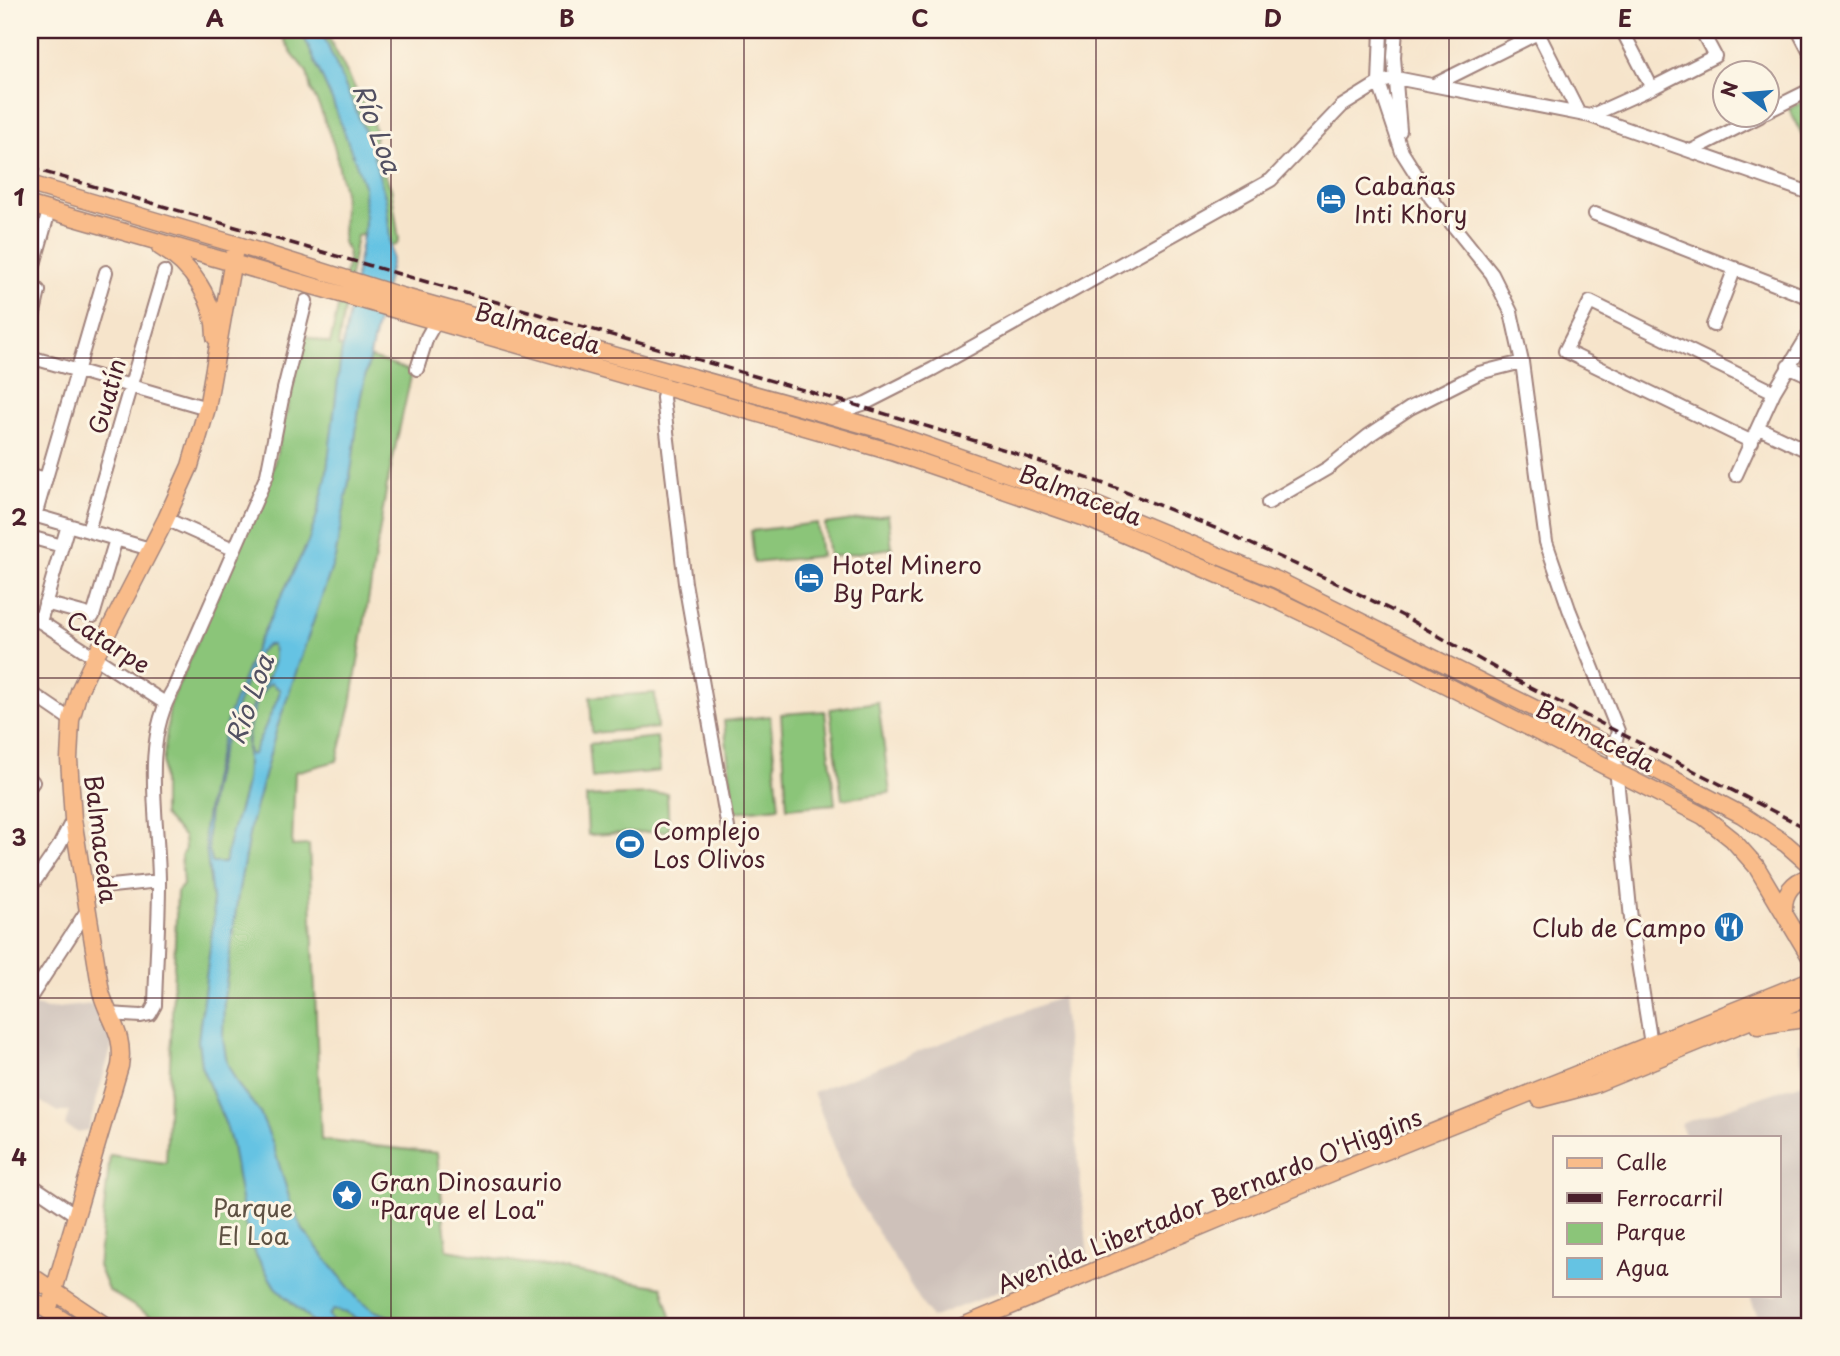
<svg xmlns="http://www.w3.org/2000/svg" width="1840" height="1356" font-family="'Playpen Sans',sans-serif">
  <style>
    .industrial { fill: #cec1ba }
    .green { fill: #8bc579; stroke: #6a7252; stroke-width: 2 }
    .water { fill: #65c3e3; stroke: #587187; stroke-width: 2; fill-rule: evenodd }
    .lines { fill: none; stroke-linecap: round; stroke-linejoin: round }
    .minor-casing { stroke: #a0827b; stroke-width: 16 }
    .major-casing { stroke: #a0827b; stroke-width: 19 }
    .minor { stroke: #fff; stroke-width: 12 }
    .major { stroke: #f9bc8a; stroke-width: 16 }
    .rail { stroke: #4a1f2b; stroke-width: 3.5; stroke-dasharray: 10 5; stroke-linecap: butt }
    .grid { fill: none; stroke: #4a1f2b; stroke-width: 2; stroke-opacity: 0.55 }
    .labels { text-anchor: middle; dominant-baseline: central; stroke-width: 6; stroke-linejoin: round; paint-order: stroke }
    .poi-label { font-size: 24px; fill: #4a1f2b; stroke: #fcf5e5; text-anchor: start }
    .street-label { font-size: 24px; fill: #4a1f2b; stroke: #fcf5e5 }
    .park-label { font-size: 24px; fill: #5e5142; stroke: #fcf5e5 }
    .water-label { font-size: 26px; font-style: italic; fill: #525062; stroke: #fcf5e5 }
    .neatline { fill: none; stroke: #4a1f2b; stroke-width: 2.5 }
    .grid-label { font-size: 23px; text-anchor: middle; font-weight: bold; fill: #4a1f2b }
  </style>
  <rect width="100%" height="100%" fill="#fcf5e5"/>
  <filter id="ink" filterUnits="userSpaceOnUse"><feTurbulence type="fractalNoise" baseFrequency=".0143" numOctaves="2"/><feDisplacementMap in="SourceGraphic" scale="14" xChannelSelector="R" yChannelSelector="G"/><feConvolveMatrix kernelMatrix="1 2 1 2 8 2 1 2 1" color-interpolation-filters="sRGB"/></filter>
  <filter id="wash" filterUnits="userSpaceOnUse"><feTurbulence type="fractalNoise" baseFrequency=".00686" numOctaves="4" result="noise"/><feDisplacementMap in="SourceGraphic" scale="28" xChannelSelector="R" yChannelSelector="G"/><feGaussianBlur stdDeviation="1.57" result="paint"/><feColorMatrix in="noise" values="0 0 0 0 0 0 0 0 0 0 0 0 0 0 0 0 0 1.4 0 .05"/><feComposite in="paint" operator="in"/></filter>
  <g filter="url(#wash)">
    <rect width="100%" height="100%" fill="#f6e4cb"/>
    <path class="industrial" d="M 1062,997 L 1088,1257 L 931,1318 L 851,1189 L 813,1092 Z
      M 93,1004 L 114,1038 L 88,1130 L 77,1132 L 65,1126 L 69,1112 L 59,1112 L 34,1098 L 30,1102 L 30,1005 L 48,1009 Z
      M 1798,1043 L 1810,1044 L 1810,1326 L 1762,1326 L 1749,1295 L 1779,1295 L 1779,1137 L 1686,1137 L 1680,1124 L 1806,1082 Z"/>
    <path class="green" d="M 279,30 L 325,30 L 373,123 L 376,135 L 373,148 L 391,188 L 399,239 L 396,245 L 390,246 L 364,234 L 357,236 L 338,346 L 412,372 L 387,485 L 351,705 L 337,761 L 295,772 L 292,846 L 309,845 L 321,1140 L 437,1153 L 447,1250 L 662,1287 L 674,1326 L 166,1326 L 108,1290 L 98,1266 L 110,1155 L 166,1163 L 177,892 L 183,885 L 181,856 L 185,849 L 184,837 L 163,815 L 163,763 L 170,704 L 274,464 L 305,336 L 330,344 L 348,261 L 348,251 L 343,243 L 344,192 L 335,149 L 320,108 L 311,90 L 307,72 L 292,54 Z
      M 1810,98 L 1810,145 L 1808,146 L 1789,109 Z
      M 888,515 L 892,548 L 829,557 L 825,524 Z
      M 817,523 L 821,556 L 754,563 L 751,531 Z
      M 655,693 L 657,728 L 592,733 L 590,697 Z
      M 878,702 L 890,793 L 842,799 L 830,709 Z
      M 825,711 L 835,804 L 787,808 L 781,714 Z
      M 770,716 L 779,807 L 734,812 L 724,721 Z
      M 657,737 L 660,771 L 592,778 L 589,744 Z
      M 667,793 L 669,831 L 588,835 L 586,797 Z"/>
    <path class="water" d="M 301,30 L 321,30 L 370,143 L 386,200 L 392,258 L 360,400 L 352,465 L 335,558 L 277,728 L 251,824 L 238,895 L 224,999 L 223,1039 L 227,1063 L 238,1085 L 259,1111 L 272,1141 L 292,1207 L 303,1230 L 359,1300 L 375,1311 L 414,1326 L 368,1326 L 347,1313 L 333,1310 L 329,1315 L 334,1326 L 317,1326 L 275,1287 L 256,1255 L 245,1223 L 232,1146 L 226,1125 L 201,1066 L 198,1040 L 214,916 L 204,830 L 212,780 L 228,717 L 256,647 L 308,542 L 317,515 L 326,478 L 341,355 L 365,225 L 364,186 L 358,169 L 332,100 ZM 267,645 L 272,645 C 281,663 260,690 253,706 C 243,731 249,755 246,781 C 242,809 228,833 226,860 L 224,863 L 212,863 C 195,807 233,716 253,663 L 259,652 ZM 271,683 L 280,690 L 278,698 L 253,754 L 250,755 C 242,742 256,692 271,683 Z"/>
  </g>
  <g filter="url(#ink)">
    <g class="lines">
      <g class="minor-casing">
        <path id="minor" d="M 1381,30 L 1379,83 L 1402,152 L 1431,198 L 1492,274 L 1511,312 L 1522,362 L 1546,542 L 1569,609 L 1618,731 L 1614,748 L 1631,919 L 1651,1044
          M 1396,30 L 1394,57 L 1400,131
          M 1622,30 L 1652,88
          M 1798,30 L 1810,53
          M 1434,85 L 1538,33 L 1578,112
          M 1766,112 L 1810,90
          M 1590,116 L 1652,88 L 1715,56 L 1701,30
          M 1693,150 L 1760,116
          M 1595,214 L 1810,298
          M 30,279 L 49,211
          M 30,282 L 39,291 L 30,330
          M 1713,325 L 1735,268
          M 30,357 L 207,408
          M 1788,366 L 1810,376
          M 417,369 L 427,337 L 436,321
          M 665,387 L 663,398 L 685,583 L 728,828
          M 830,415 L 866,403 L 933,369 L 1271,180 L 1342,106 L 1379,83 L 1396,78 L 1590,116 L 1810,193
          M 1759,428 L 1810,452
          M 1752,442 L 1565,351 L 1590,302 L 1774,392
          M 1736,475 L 1774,392 L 1810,332
          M 30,495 L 35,476 L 46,479
          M 1268,503 L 1328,468 L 1368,436 L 1410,408 L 1479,373 L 1522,362
          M 30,514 L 150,549
          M 35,516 L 106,272
          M 166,519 L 233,549
          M 88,531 L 164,272
          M 30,537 L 62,546
          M 45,603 L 93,616 L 116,539
          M 30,615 L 165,703
          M 40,622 L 68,525
          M 30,692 L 71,720
          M 30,780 L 33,782 L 30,786
          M 30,888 L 59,846 L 73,819
          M 84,889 L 159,881
          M 30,998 L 88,909
          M 108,1014 L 141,1016 L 150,1014 L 155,1005 C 156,964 159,923 159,882 C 159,822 140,742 174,688 L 267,475 L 284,389 L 306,301
          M 30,1184 L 76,1215"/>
      </g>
      <g class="major-casing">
        <path id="major" d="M 30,184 L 235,244 L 401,296 L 879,429 L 1091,503 L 1277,580 L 1614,748 L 1742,815 L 1786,844 L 1810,865
          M 30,205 L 892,452 L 1088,519 L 1268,596 L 1326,624 L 1703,816 L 1732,839 L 1756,866 L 1810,957
          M 160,247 C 192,265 215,300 215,337
          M 1784,912 C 1783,894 1792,881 1810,877
          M 1758,1026 L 1810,1018
          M 1540,1099 L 1593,1085 L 1810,996
          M 30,1275 L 106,1326
          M 30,1299 L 72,1326
          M 48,1311 L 120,1066 C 125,1033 109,1021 101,992 L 73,819 L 69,759 L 71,720 L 79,691 L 95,657 L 166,519 L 190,466 L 207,408 L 234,254
          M 963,1326 L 1235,1212 L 1810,980"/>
      </g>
      <use href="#minor" class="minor"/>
      <use href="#major" class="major"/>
      <path class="rail" d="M 30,168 L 859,406 L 1009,451 L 1113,487 L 1225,532 L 1345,587 L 1403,616 L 1518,681 L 1810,830"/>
    </g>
  </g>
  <path class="grid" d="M 391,30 L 391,1326M 744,30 L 744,1326M 1096,30 L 1096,1326M 1449,30 L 1449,1326M 30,358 L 1810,358M 30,678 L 1810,678M 30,998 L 1810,998"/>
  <defs>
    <g id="hotel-disc" transform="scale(1.575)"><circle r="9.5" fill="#1f6fb2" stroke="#fcf5e5"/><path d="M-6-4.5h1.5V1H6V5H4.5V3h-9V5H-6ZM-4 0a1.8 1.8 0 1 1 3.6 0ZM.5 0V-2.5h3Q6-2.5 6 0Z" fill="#fff"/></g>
    <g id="stadium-disc" transform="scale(1.575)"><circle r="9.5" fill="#1f6fb2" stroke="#fcf5e5"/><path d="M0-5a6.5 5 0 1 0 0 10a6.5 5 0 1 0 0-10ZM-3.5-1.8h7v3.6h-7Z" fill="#fff"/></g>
    <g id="restaurant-disc" transform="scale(1.575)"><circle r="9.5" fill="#1f6fb2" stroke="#fcf5e5"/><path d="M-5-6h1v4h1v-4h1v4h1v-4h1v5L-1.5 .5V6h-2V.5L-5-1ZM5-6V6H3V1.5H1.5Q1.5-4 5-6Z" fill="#fff"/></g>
    <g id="sight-disc" transform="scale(1.575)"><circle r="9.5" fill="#1f6fb2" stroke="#fcf5e5"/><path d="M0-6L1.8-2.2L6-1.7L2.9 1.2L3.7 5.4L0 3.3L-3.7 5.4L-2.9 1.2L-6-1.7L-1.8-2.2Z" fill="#fff"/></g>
  </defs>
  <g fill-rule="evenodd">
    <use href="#hotel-disc" x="1331" y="199"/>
    <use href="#hotel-disc" x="809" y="578"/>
    <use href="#stadium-disc" x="630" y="844"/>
    <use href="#restaurant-disc" x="1729" y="927"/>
    <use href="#sight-disc" x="347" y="1195"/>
  </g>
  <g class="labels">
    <g class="poi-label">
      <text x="1354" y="185">Cabañas<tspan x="1354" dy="28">Inti Khory</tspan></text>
      <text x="832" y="564">Hotel Minero<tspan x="832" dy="28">By Park</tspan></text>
      <text x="653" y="830">Complejo<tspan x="653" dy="28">Los Olivos</tspan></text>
      <text x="1706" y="927" text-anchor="end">Club de Campo</text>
      <text x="370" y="1181">Gran Dinosaurio<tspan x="370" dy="28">"Parque el Loa"</tspan></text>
    </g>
    <g class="street-label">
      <text transform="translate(538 327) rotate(16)">Balmaceda</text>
      <text transform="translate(106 396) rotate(-74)">Guatín</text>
      <text transform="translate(1081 494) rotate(21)">Balmaceda</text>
      <text transform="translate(109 641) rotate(33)">Catarpe</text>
      <text transform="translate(1596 735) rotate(27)">Balmaceda</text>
      <text transform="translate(102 839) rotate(83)">Balmaceda</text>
      <text transform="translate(1209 1200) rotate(-22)">Avenida Libertador Bernardo O'Higgins</text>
    </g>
    <g class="park-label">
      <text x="253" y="1207">Parque<tspan x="253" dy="28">El Loa</tspan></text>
    </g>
    <g class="water-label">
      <text transform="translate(378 128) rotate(70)">Río Loa</text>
      <text transform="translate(249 699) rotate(-70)">Río Loa</text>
    </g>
  </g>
  <rect width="1840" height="1356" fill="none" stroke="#fcf5e5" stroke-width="77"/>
  <rect x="1553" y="1136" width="228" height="161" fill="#fcf5e5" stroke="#b59f9b" stroke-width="2"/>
  <rect x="1567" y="1158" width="35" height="10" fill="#f9bc8a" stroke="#b59f9b" stroke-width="2"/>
  <text x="1616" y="1170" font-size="21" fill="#4a1f2b">Calle</text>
  <rect x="1567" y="1193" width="35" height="10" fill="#4a1f2b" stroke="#b59f9b" stroke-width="2"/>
  <text x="1616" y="1206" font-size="21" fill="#4a1f2b">Ferrocarril</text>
  <rect x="1567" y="1223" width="35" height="21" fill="#8bc579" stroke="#b59f9b" stroke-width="2"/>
  <text x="1616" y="1240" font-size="21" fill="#4a1f2b">Parque</text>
  <rect x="1567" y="1258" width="35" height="21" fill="#65c3e3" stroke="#b59f9b" stroke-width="2"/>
  <text x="1616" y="1276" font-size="21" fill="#4a1f2b">Agua</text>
  <g transform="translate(1746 94) rotate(286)"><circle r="33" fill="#fcf5e5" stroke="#b59f9b" stroke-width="2"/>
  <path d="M0-5L12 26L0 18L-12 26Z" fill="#1f6fb2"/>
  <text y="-10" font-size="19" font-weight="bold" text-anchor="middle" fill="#4a1f2b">N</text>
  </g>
  <rect x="38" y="38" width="1763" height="1280" class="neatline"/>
  <g class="grid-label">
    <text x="215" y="27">A</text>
    <text x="567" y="27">B</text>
    <text x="920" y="27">C</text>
    <text x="1273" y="27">D</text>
    <text x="1625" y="27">E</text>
    <text x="19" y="206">1</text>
    <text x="19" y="526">2</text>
    <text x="19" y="846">3</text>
    <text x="19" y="1166">4</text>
  </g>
</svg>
